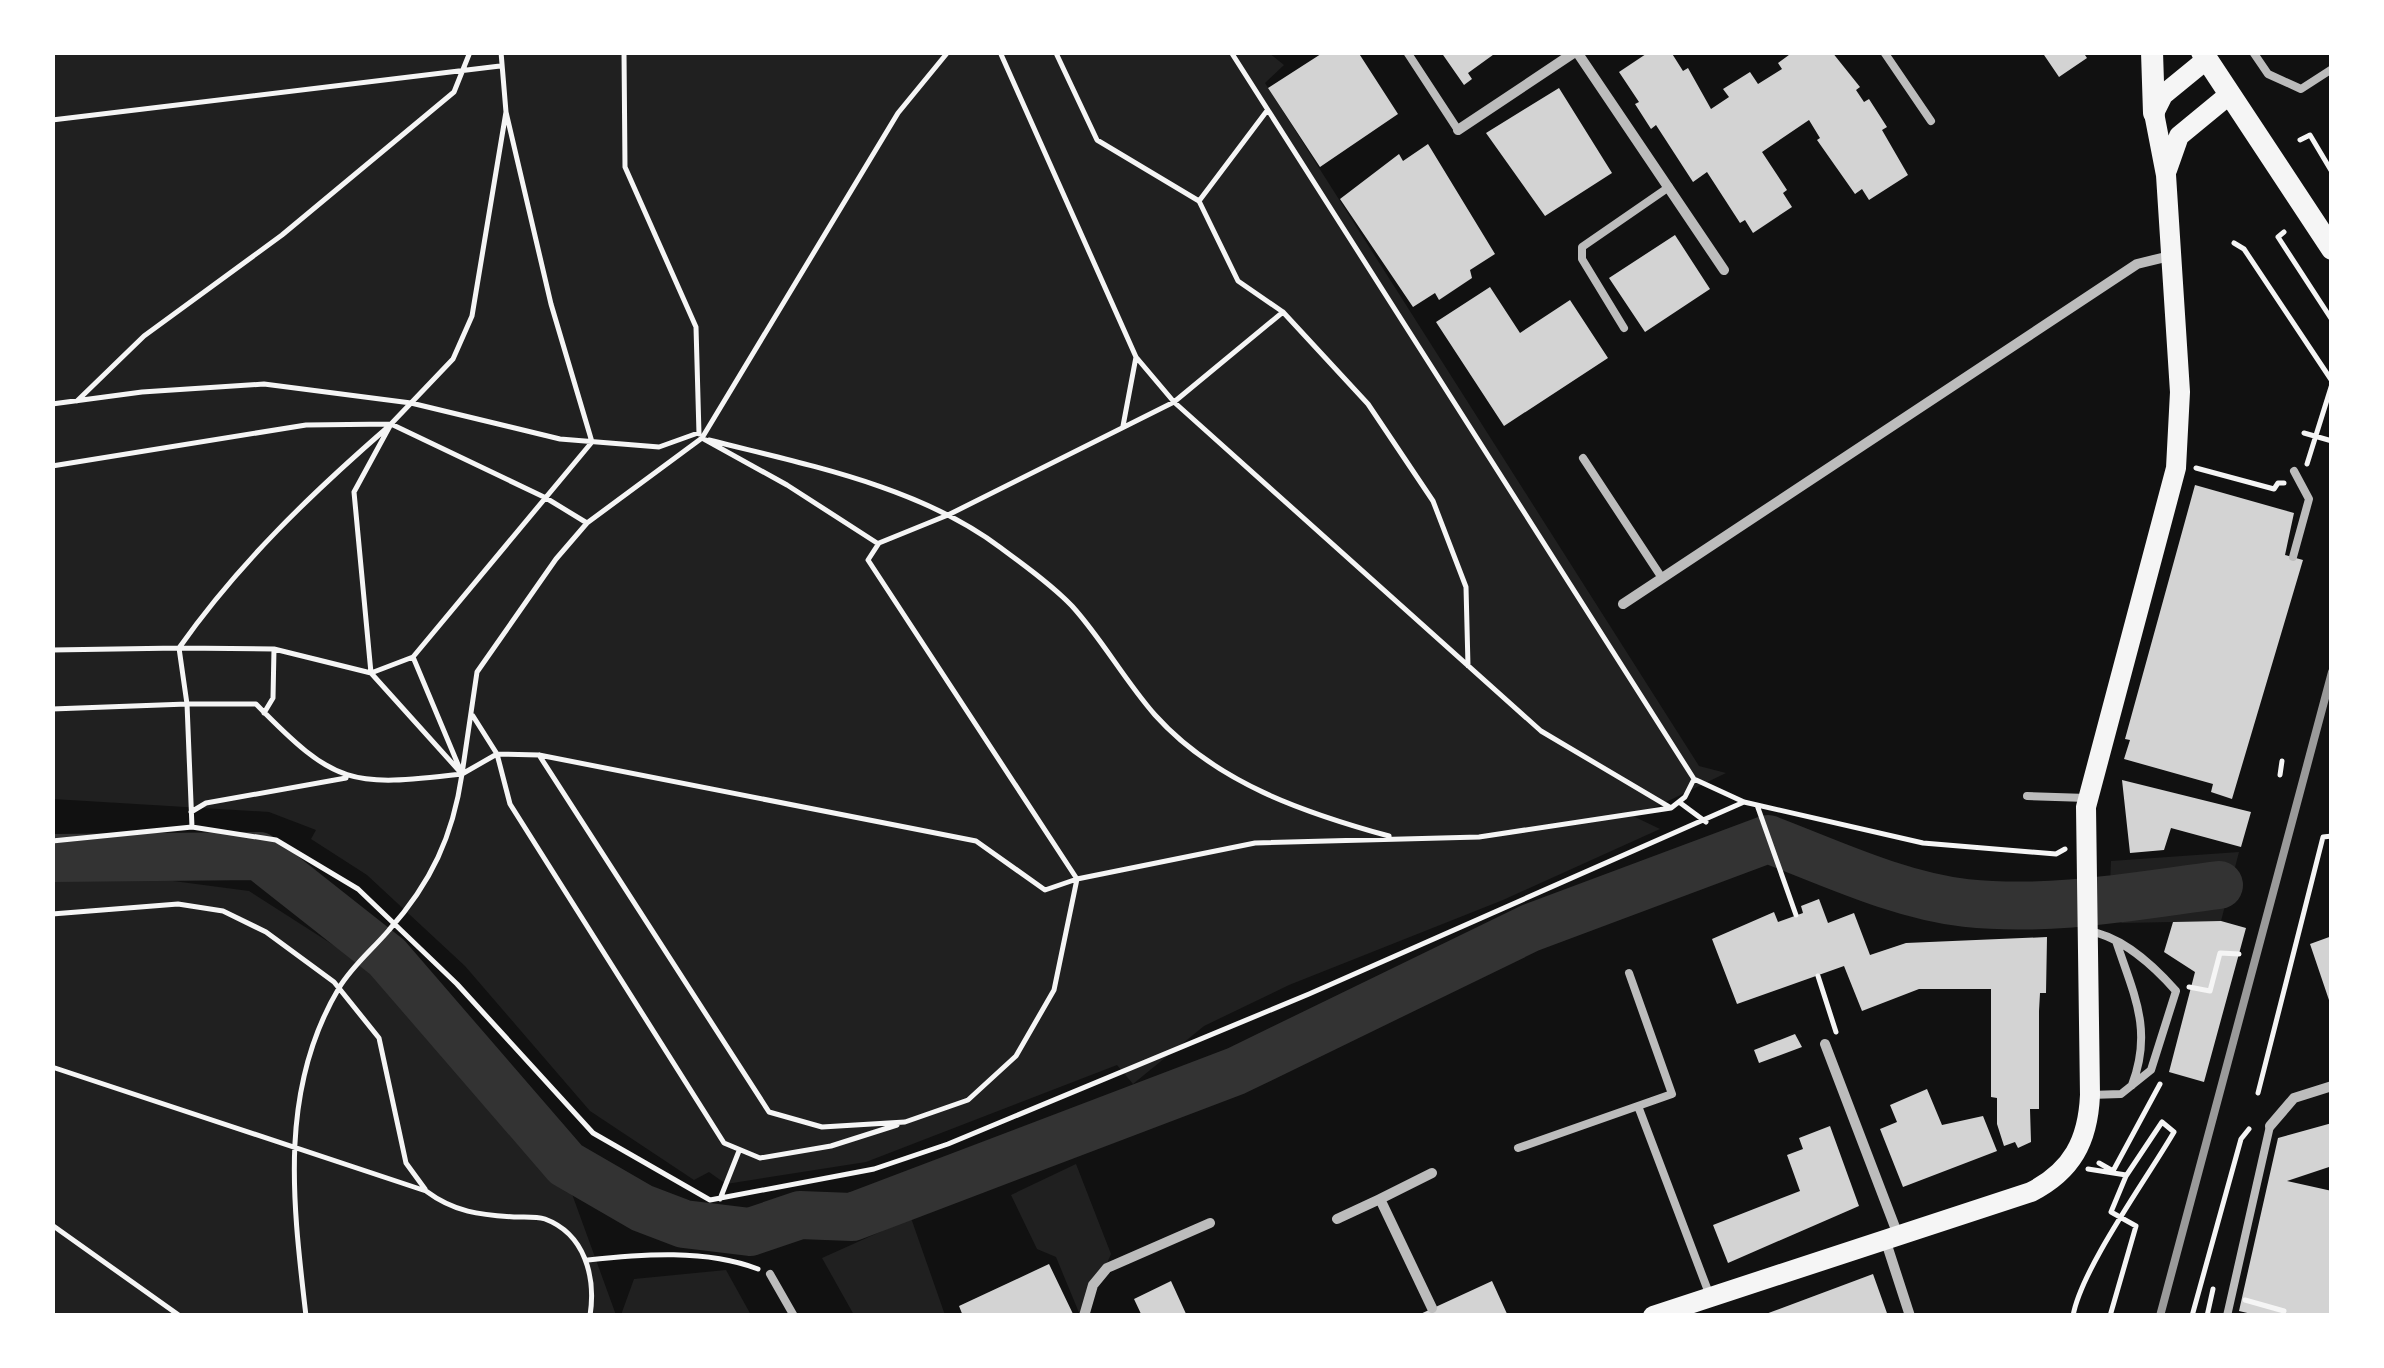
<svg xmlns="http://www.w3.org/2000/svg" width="2384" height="1368" font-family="Inter,sans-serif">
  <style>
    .green { fill: #202020 }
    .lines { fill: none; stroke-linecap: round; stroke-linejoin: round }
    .river { stroke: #333; stroke-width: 48 }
    .building { fill: #d3d3d3 }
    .path { stroke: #f5f5f5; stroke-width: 5 }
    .service { stroke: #bcbcbc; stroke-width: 8 }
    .minor { stroke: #bcbcbc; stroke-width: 10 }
    .secondary { stroke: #f5f5f5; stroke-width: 20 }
    .primary { stroke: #f5f5f5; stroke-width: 22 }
    .rail { stroke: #9a9a9a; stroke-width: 8 }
  </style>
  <rect width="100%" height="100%" fill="#111"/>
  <path class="green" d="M 52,53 L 1269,53 L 1284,65 L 1265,83 L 1699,766 L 1726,773 L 1635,817 L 1660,829 L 1503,900 L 1289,985 L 1204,1026 L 1133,1084 L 1117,1065 L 866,1162 L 726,1184 L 709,1172 L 694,1180 L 590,1111 L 465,966 L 367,875 L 311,839 L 316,830 L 269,812 L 53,799 Z
    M 2239,852 L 2221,921 L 2122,923 L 2109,907 L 2111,861 Z
    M 52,865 L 249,891 L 374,971 L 564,1172 L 616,1315 L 53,1315 Z
    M 1076,1164 L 1111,1254 L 1085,1315 L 1080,1315 L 1056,1257 L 1037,1249 L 1011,1195 Z
    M 911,1218 L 945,1315 L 854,1315 L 822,1258 Z
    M 726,1270 L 751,1315 L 621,1315 L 634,1279 Z"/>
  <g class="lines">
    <path class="river" d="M 52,858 L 259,856 L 387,957 L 566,1164 L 642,1208 L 684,1224 L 750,1232 L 800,1215 L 852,1217 L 1236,1071 L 1530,928 L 1768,839 C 1831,863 1898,895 1966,903 C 2051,912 2134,896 2219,885"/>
  </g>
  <path class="building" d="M 1324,52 L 1358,52 L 1398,114 L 1320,167 L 1268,88 Z
    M 1441,52 L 1497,52 L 1468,73 L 1472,79 L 1464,85 Z
    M 1649,52 L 1671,52 L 1683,71 L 1688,68 L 1711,109 L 1729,97 L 1723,89 L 1750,72 L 1758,84 L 1782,69 L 1778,63 L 1793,52 L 1832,52 L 1860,87 L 1856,90 L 1864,102 L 1869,99 L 1887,127 L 1882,130 L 1908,175 L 1869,200 L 1862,189 L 1855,194 L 1817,140 L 1820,138 L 1809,120 L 1762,152 L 1787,190 L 1783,193 L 1792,207 L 1753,233 L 1745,220 L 1740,223 L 1707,172 L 1693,182 L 1656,125 L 1651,129 L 1635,104 L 1639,102 L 1619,72 Z
    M 2042,52 L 2083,52 L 2087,58 L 2059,77 Z
    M 1559,88 L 1612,173 L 1545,216 L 1486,133 Z
    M 1428,144 L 1495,254 L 1470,270 L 1472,278 L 1439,300 L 1435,293 L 1413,307 L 1340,199 L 1399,154 L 1403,161 Z
    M 1675,235 L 1710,289 L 1645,332 L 1609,278 Z
    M 1490,287 L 1520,333 L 1570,300 L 1608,358 L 1504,426 L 1436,322 Z
    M 2195,485 L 2294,513 L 2285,555 L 2303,560 L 2232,799 L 2211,792 L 2213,784 L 2124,759 L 2130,740 L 2125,739 Z
    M 2122,780 L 2251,812 L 2241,847 L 2171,828 L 2164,850 L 2130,853 Z
    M 1819,899 L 1828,923 L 1854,913 L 1870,955 L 1906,943 L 2047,937 L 2046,993 L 2040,993 L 2039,1011 L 2039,1109 L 2030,1109 L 2031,1142 L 2018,1148 L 2015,1142 L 2004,1146 L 1997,1124 L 1997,1098 L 1991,1097 L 1991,989 L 1919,989 L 1862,1011 L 1844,966 L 1737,1004 L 1712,939 L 1774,912 L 1778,922 L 1803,913 L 1801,906 Z
    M 2221,921 L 2246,928 L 2204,1082 L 2169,1072 L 2195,972 L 2164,952 L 2173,922 Z
    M 2332,936 L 2332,1006 L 2331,1006 L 2310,944 Z
    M 1795,1034 L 1802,1047 L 1759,1063 L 1754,1050 Z
    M 1927,1089 L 1942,1125 L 1983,1116 L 1997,1151 L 1903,1187 L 1880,1129 L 1897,1122 L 1890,1105 Z
    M 2332,1123 L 2332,1166 L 2287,1181 L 2332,1191 L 2332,1316 L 2260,1316 L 2239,1311 L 2278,1138 Z
    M 1830,1126 L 1859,1206 L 1728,1263 L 1713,1225 L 1800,1191 L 1787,1155 L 1803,1149 L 1799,1138 Z
    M 1049,1264 L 1074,1316 L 963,1316 L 959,1306 Z
    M 1873,1274 L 1888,1316 L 1763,1316 L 1763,1315 Z
    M 1171,1281 L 1187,1316 L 1142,1316 L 1134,1299 Z
    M 1492,1281 L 1508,1316 L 1416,1316 Z"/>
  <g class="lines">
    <path class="path" d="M 624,52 L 625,167 L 696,327 L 699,434
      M 1000,52 L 1136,357 L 1174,402 L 1541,731 L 1671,808
      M 1231,52 L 1694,779 L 1744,802 L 1923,843 L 2056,854 L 2065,849
      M 1056,53 L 1097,140 L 1199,201 L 1266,112
      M 52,120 L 500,66
      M 2300,140 L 2310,135 L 2332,172
      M 1199,201 L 1238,281 L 1283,312
      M 2284,232 L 2278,237 L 2332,320
      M 2234,243 L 2244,249 L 2332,381
      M 77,401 L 144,336 L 282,235 L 454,92 L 470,52
      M 52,404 L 142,392 L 264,384 L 411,403 L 560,439 L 659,447 L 698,433
      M 1123,426 L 1136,357
      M 2304,433 L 2332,441
      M 702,438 L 898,113 L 948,52
      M 709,440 C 807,465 919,486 1001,548 C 1024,565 1052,585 1072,606 C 1102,639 1125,681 1155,715 C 1216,783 1305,813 1389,836
      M 2307,464 L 2332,384
      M 52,466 L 306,425 L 391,424 L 546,498 L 587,523
      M 2196,468 L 2274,489 L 2278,483 L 2284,483
      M 52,650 L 179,648 C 238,564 311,494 388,427
      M 413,657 L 462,774 L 371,673 L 413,657 L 592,442 L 551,304 L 506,112 L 501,52
      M 52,709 L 187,704 L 179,648 L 274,649 L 371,673 L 354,492 L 391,424 L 453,359 L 472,316 L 506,112
      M 264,713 L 273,698 L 274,649
      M 473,716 L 497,754 L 510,804 L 724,1143 L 760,1158 L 831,1146 L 897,1125
      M 539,755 L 769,1112 L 822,1127 L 905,1122 L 968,1100 L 1016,1056 L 1054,990 L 1077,879 L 868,560 L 879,543 L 948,515 L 1174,402 L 1283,312 L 1368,404 L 1433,501 L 1466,587 L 1468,666
      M 2280,775 L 2282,761
      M 1679,802 L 1706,822
      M 1757,805 L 1796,915
      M 191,812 L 206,803 L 346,778
      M 192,827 L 187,704 L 256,704 C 336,786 350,787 462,774 L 477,672 L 556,559 L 587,523 L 702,438 L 787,485 L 877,543
      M 52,841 L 192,827 L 276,840 L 358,889 L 457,984 L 593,1133 L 710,1200 L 874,1169 L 948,1144 L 1309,994 L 1744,802
      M 52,914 L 178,904 L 223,911 L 266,932 L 334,982 L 379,1038 L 406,1163 L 425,1189
      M 1818,976 L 1836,1032
      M 2189,987 L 2210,991 L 2220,953 L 2239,954
      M 52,1067 L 426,1191 C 454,1212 480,1215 514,1217 C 523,1217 536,1216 545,1219 C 585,1234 596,1277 590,1316
      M 2258,1093 L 2323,837 L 2332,836
      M 2099,1163 L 2113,1171 L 2160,1084
      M 2088,1169 L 2126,1175
      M 720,1199 L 739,1151
      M 52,1225 L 180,1316
      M 588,1260 C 642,1254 706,1249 758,1269
      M 2245,1300 L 2284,1311
      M 306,1316 C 293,1204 278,1090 339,988 C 352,966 373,949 389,930 C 431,883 453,836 462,774 L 497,754 L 539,755 L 976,841 L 1045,890 L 1077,879 L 1255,843 L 1479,837 L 1671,808 L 1685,797 L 1694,779
      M 2073,1316 C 2081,1269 2148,1177 2174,1132 L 2162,1122 L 2126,1176 L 2111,1212 L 2136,1226 L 2110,1316
      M 2192,1316 L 2241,1139 L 2249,1129
      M 2207,1316 L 2213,1289"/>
    <path class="service" d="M 1407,52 L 1458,130
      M 1884,52 L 1931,121
      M 2253,52 L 2268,74 L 2301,89 L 2332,69
      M 1624,328 L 1582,259 L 1582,247 L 1669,187
      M 1583,458 L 1662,578
      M 2293,557 L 2309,499 L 2294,471
      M 2027,796 L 2087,798
      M 2088,931 C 2121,936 2154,966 2176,991 L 2151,1070 L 2121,1094 L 2090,1095
      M 2116,941 C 2134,995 2153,1030 2132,1085
      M 1638,1106 L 1710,1296
      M 1518,1148 L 1672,1094 L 1629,973
      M 770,1274 L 794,1316
      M 2227,1316 L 2270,1126"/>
    <path class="minor" d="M 1577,52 L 1724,270
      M 1458,130 L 1575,52
      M 1623,604 L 2137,264 L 2170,256
      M 1825,1044 L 1898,1235
      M 2270,1126 L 2294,1098 L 2332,1086
      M 1337,1219 L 1380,1199
      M 1885,1239 L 1910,1316
      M 1432,1308 L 1380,1199 L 1432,1173
      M 1084,1316 L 1093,1285 L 1107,1268 L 1210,1223"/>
    <path class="secondary" d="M 2167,170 L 2179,136 L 2230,94
      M 1653,1316 L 2031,1192 C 2072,1171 2088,1141 2090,1095 L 2086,807 L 2176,468 L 2180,392 L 2166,175 L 2154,113 L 2163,95 L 2207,59"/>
    <path class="primary" d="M 2152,52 L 2154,113
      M 2202,52 L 2332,249"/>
    <path class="rail" d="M 2160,1316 L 2332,672"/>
  </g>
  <rect width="2384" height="1368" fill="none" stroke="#ffffff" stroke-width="110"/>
</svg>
